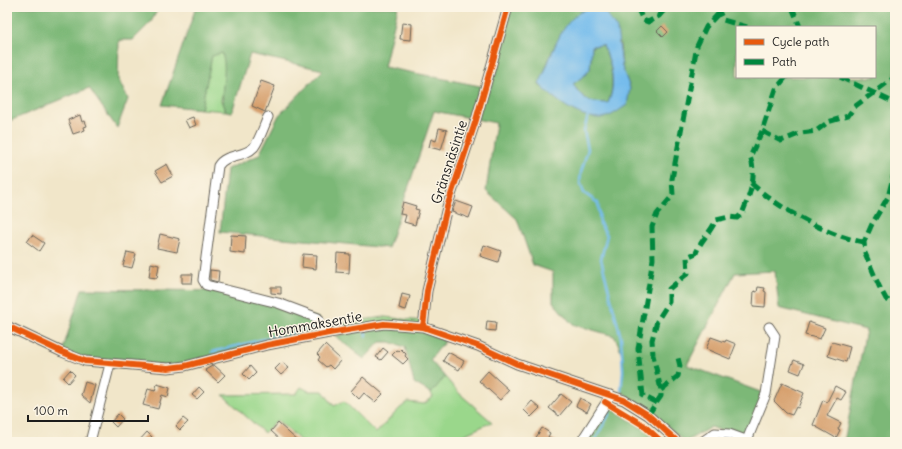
<svg xmlns="http://www.w3.org/2000/svg" width="902" height="449" font-family="Delius,sans-serif">
  <style>
    .green { fill: #9ad78b; stroke: #5b7a54 }
    .forest { fill: #7bb877; stroke: #4c6a4a; fill-rule: evenodd }
    .water { fill: #75bcec; stroke: #486c84; fill-rule: evenodd }
    .lines { fill: none; stroke-linecap: round; stroke-linejoin: round }
    .stream { stroke: #75bcec; stroke-width: 2.5 }
    .building { fill: #d69f6c }
    .street-casing { stroke: #676359; stroke-width: 11 }
    .street { stroke: #fff; stroke-width: 9 }
    .quiet { stroke: #00873e; stroke-width: 5; stroke-dasharray: 10 5; stroke-linecap: butt }
    .cycleway-casing { stroke: #fcf5e5; stroke-width: 8 }
    .cycleway { stroke: #e8590c; stroke-width: 6 }
    .labels { text-anchor: middle; dominant-baseline: central; stroke-width: 3; stroke-linejoin: round; paint-order: stroke }
    .street-label { font-size: 14px; fill: #1c1c1c; stroke: #fcf5e5 }
  </style>
  <rect width="100%" height="100%" fill="#fcf5e5"/>
  <filter id="ink" filterUnits="userSpaceOnUse"><feTurbulence type="fractalNoise" baseFrequency=".025" numOctaves="2"/><feDisplacementMap in="SourceGraphic" scale="8" xChannelSelector="R" yChannelSelector="G"/><feConvolveMatrix kernelMatrix="1 2 1 2 8 2 1 2 1" color-interpolation-filters="sRGB"/></filter>
  <filter id="wash" filterUnits="userSpaceOnUse"><feTurbulence type="fractalNoise" baseFrequency=".012" numOctaves="4" result="noise"/><feDisplacementMap in="SourceGraphic" scale="16" xChannelSelector="R" yChannelSelector="G"/><feGaussianBlur stdDeviation="0.9" result="paint"/><feColorMatrix in="noise" values="0 0 0 0 0 0 0 0 0 0 0 0 0 0 0 0 0 1.4 0 .05"/><feComposite in="paint" operator="in"/></filter>
  <g filter="url(#wash)">
    <rect width="100%" height="100%" fill="#f1e6c9"/>
    <path class="green" d="M 222,52 L 226,67 L 221,101 L 226,111 L 201,109 L 212,55 Z
      M 384,317 L 422,321 L 423,327 L 325,333 L 322,326 Z
      M 445,377 L 459,393 L 492,422 L 448,442 L 302,442 L 277,420 L 264,433 L 223,395 L 296,394 L 301,387 L 309,391 L 323,391 L 334,406 L 344,401 L 376,433 L 399,409 L 408,402 L 424,404 L 433,397 L 431,393 Z"/>
    <path class="forest" d="M 7,7 L 159,7 L 151,22 L 133,40 L 119,40 L 118,79 L 128,99 L 117,128 L 89,88 L 7,122 Z
      M 196,7 L 398,7 L 384,67 L 485,87 L 508,7 L 895,7 L 895,442 L 844,442 L 866,330 L 779,308 L 775,271 L 735,273 L 687,365 L 766,394 L 747,440 L 711,427 L 685,442 L 658,418 L 621,391 C 624,369 626,356 614,336 L 572,324 L 553,302 L 553,272 L 533,265 L 517,219 L 486,191 L 496,123 L 434,111 L 388,248 L 220,232 L 227,169 L 259,155 L 279,115 L 323,70 L 250,54 L 232,112 L 226,111 C 217,92 229,73 222,53 L 212,56 L 201,109 L 162,105 ZM 737,27 L 875,27 L 875,77 L 737,77 ZM 560,38 L 620,43 L 622,67 L 630,88 L 600,118 L 574,111 L 539,85 C 547,69 549,52 560,38 Z
      M 603,45 C 611,63 616,84 608,103 C 588,103 584,100 573,84 L 586,74 L 590,69 L 592,46 Z
      M 82,289 L 227,291 L 318,318 L 325,333 L 185,366 L 110,364 L 62,352 Z
      M 381,327 L 421,329 L 445,341 L 430,360 L 445,377 L 431,393 L 414,383 L 405,347 L 390,342 L 380,342 L 364,359 L 335,336 Z
      M 607,406 L 644,429 L 657,442 L 585,442 Z"/>
    <path class="water" d="M 591,8 L 605,12 L 617,29 L 622,67 L 630,88 L 627,105 C 619,110 610,118 600,118 C 577,118 554,99 539,84 C 551,61 560,14 591,8 ZM 603,45 C 611,63 617,84 608,103 C 589,103 583,100 573,84 L 586,74 L 590,69 L 592,46 Z"/>
    <g class="lines">
      <path class="stream" d="M 588,115 L 584,131 L 588,149 L 581,172 L 580,182 L 584,193 L 598,203 L 600,224 L 607,235 L 601,259 L 621,338 L 623,371 L 621,391
        M 330,327 L 337,328
        M 365,330 L 366,336
        M 286,334 L 317,327
        M 212,352 L 280,335
        M 594,442 L 610,413"/>
    </g>
    <g id="blocks">
      <path class="building" d="M 402,23 L 412,24 L 411,40 L 400,39 Z
        M 662,26 L 668,32 L 663,37 L 657,31 Z
        M 261,81 L 275,86 L 265,112 L 252,106 Z
        M 80,115 L 82,122 L 85,121 L 87,126 L 84,127 L 85,130 L 73,134 L 68,120 Z
        M 193,117 L 196,125 L 189,128 L 185,120 Z
        M 439,128 L 447,130 L 441,150 L 429,147 L 431,139 L 436,141 Z
        M 167,164 L 173,176 L 162,182 L 155,171 Z
        M 456,201 L 473,207 L 469,218 L 452,212 Z
        M 403,202 L 416,206 L 415,209 L 419,210 L 415,225 L 404,222 L 406,215 L 400,214 Z
        M 160,234 L 180,239 L 177,252 L 157,248 Z
        M 32,235 L 44,243 L 39,251 L 27,242 Z
        M 231,235 L 246,236 L 245,254 L 230,252 Z
        M 484,245 L 501,251 L 498,262 L 480,256 Z
        M 127,252 L 136,254 L 132,268 L 123,266 Z
        M 337,253 L 350,254 L 349,273 L 336,272 Z
        M 303,254 L 317,255 L 316,269 L 302,267 Z
        M 151,263 L 159,265 L 157,278 L 149,277 Z
        M 210,270 L 219,271 L 218,282 L 210,280 Z
        M 182,274 L 193,274 L 192,283 L 182,283 Z
        M 271,287 L 281,287 L 281,294 L 271,293 Z
        M 758,287 L 765,288 L 764,291 L 766,292 L 765,307 L 753,306 L 754,291 L 757,292 Z
        M 402,294 L 410,296 L 406,310 L 399,308 Z
        M 487,321 L 496,322 L 495,331 L 486,330 Z
        M 809,322 L 825,328 L 820,339 L 805,335 Z
        M 711,337 L 725,342 L 726,340 L 736,344 L 730,359 L 706,349 Z
        M 832,342 L 850,347 L 846,362 L 828,356 Z
        M 325,345 L 341,360 L 333,369 L 329,365 L 326,367 L 318,360 L 320,357 L 317,354 Z
        M 383,348 L 388,352 L 381,360 L 376,357 Z
        M 401,349 L 406,354 L 405,356 L 408,359 L 403,364 L 392,355 L 397,350 L 399,351 Z
        M 448,352 L 464,361 L 459,370 L 443,361 Z
        M 794,360 L 804,364 L 800,374 L 790,370 Z
        M 282,362 L 289,368 L 281,375 L 275,369 Z
        M 214,365 L 225,375 L 218,382 L 205,370 Z
        M 250,366 L 256,373 L 249,380 L 243,374 Z
        M 70,370 L 75,375 L 68,383 L 63,378 Z
        M 488,371 L 509,390 L 500,400 L 479,381 Z
        M 363,377 L 383,394 L 375,402 L 364,393 L 359,399 L 351,391 Z
        M 85,382 L 95,385 L 90,403 L 81,395 Z
        M 782,383 L 804,393 L 798,408 L 796,407 L 792,415 L 786,413 L 774,401 Z
        M 157,384 L 170,388 L 168,397 L 162,395 L 158,409 L 143,405 L 148,389 L 155,391 Z
        M 835,386 L 846,392 L 841,400 L 837,398 L 827,416 L 841,423 L 838,429 L 840,430 L 836,438 L 813,425 L 823,400 L 827,402 Z
        M 199,387 L 204,392 L 197,399 L 192,395 Z
        M 561,394 L 571,402 L 559,416 L 549,408 Z
        M 580,398 L 591,404 L 587,412 L 576,406 Z
        M 532,401 L 540,408 L 531,417 L 524,410 Z
        M 118,414 L 123,419 L 116,427 L 111,422 Z
        M 183,418 L 188,422 L 180,430 L 176,426 Z
        M 278,423 L 299,442 L 283,442 L 271,431 Z
        M 542,428 L 550,433 L 548,437 L 558,442 L 541,442 L 535,439 Z
        M 147,432 L 152,437 L 147,442 L 138,442 Z"/>
    </g>
  </g>
  <g filter="url(#ink)">
    <use href="#blocks" fill-opacity="0" stroke="#676359" stroke-width="1"/>
    <g class="lines">
      <g class="street-casing">
        <path id="street" d="M 268,117 C 264,126 260,139 254,147 C 244,158 226,153 218,166 L 203,280 L 206,285 L 278,303 L 318,318 L 325,333
          M 7,326 L 62,352 L 85,361 L 168,368 L 185,366 L 267,345 L 329,333 L 384,324 L 423,327 L 478,346 L 517,364 L 624,400 L 648,415 L 678,442
          M 423,327 L 427,291 L 447,207 L 476,120 L 508,7
          M 747,440 L 766,394 L 775,336 L 769,327
          M 90,442 L 110,364
          M 581,442 L 611,395
          M 702,442 L 715,433 L 729,434 L 751,442"/>
      </g>
      <use href="#street" class="street"/>
      <path class="quiet" d="M 637,7 L 643,20 L 648,22 L 659,16 L 667,7
        M 717,7 L 723,20 L 747,27
        M 792,7 L 800,27
        M 840,77 L 895,103
        M 762,131 L 781,141 L 801,133 L 816,131 L 828,122 L 848,116 L 854,107 L 895,77
        M 895,169 L 888,197 L 872,224 L 864,242 L 865,253 L 879,286 L 886,299 L 895,305
        M 751,183 C 778,208 829,237 864,242
        M 895,368 L 895,369
        M 661,390 L 678,376 L 680,366 L 678,358
        M 895,399 L 895,400
        M 657,403 L 643,396 L 638,349 L 653,259 L 652,227 L 657,214 L 673,195 L 672,179 L 697,46 L 706,27 L 720,12
        M 648,415 L 661,396 L 661,390 L 653,355 L 652,340 L 657,321 L 669,302 L 669,289 L 688,273 L 687,257 L 696,253 C 701,240 710,233 716,220 L 729,217 L 737,218 L 742,214 C 749,196 758,176 750,157 L 762,131 L 776,89 L 786,77"/>
      <g class="cycleway-casing">
        <path id="cycleway" d="M 7,326 L 62,352 L 85,361 L 168,368 L 185,366 L 267,345 L 329,333 L 384,324 L 423,327 L 478,346 L 517,364 L 624,400 L 648,415 L 678,442
          M 423,327 L 427,291 L 447,207 L 476,120 L 508,7
          M 605,402 L 643,425 L 662,442"/>
      </g>
      <use href="#cycleway" class="cycleway"/>
    </g>
  </g>
  <g class="labels">
    <g class="street-label">
      <text transform="translate(449 162) rotate(-72)">Gränsnäsintie</text>
      <text transform="translate(315 324) rotate(-10)">Hommaksentie</text>
    </g>
  </g>
  <rect width="902" height="449" fill="none" stroke="#fcf5e5" stroke-width="24"/>
  <rect x="736" y="26" width="140" height="52" fill="#fcf5e5" stroke="#a29e95"/>
  <rect x="744" y="39" width="20" height="6" fill="#e8590c" stroke="#a29e95"/>
  <text x="772" y="46" font-size="12" fill="#1c1c1c">Cycle path</text>
  <rect x="744" y="59" width="20" height="6" fill="#00873e" stroke="#a29e95"/>
  <text x="772" y="66" font-size="12" fill="#1c1c1c">Path</text>
  <path d="M28 415v6h120v-6" fill="none" stroke="#1c1c1c" stroke-width="2"/>
  <text x="34" y="415" font-size="12" fill="#1c1c1c" stroke="#fcf5e5" stroke-width="3" paint-order="stroke">100 m</text>
</svg>
